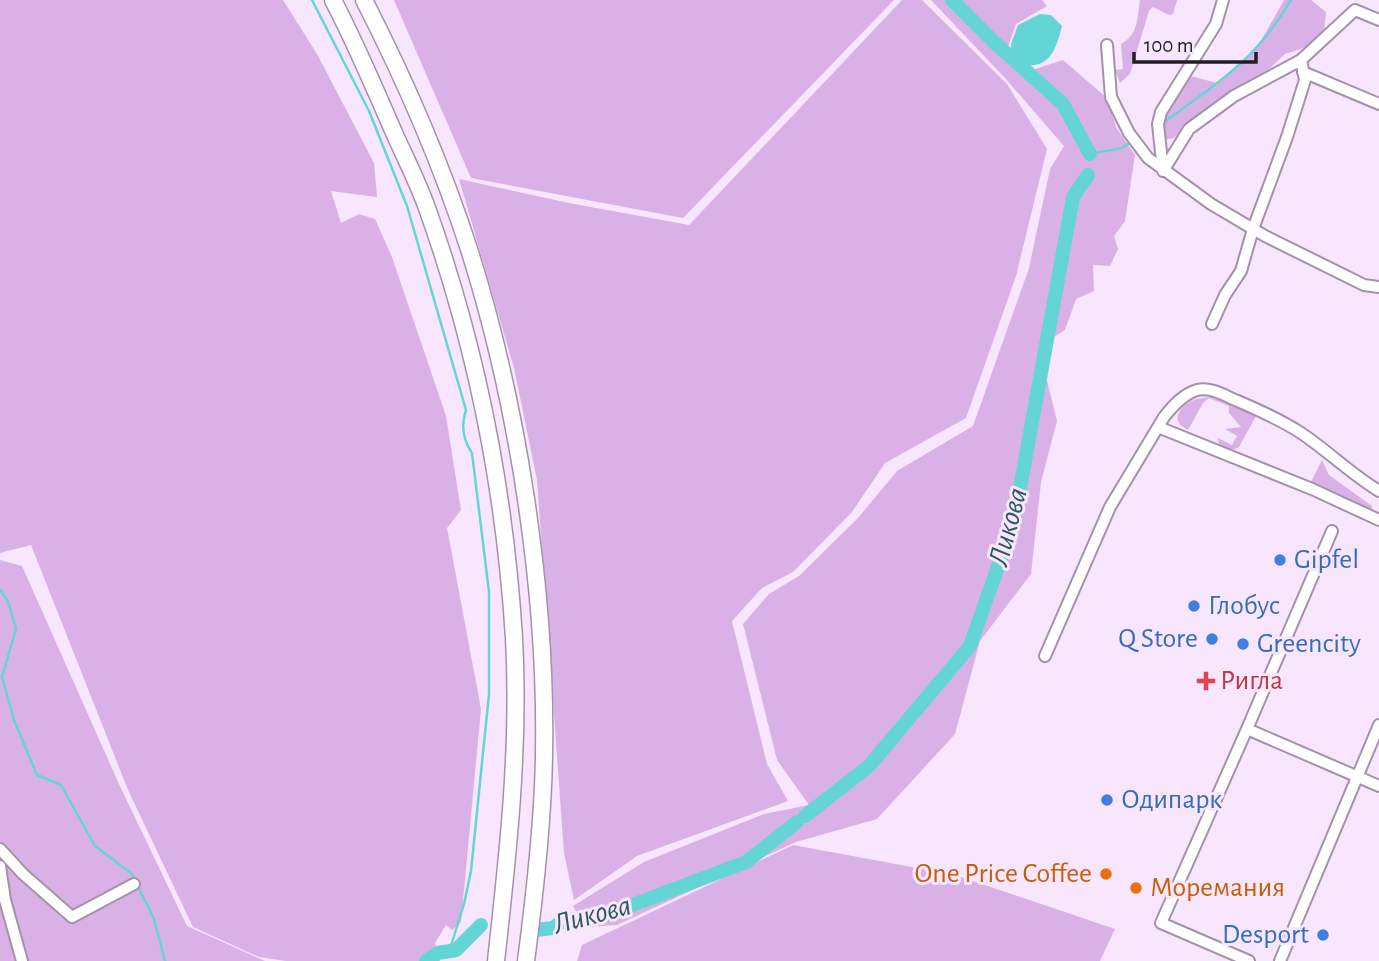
<svg xmlns="http://www.w3.org/2000/svg" width="1379" height="961" font-family="'Alegreya Sans',sans-serif">
  <style>
    .green { fill: #dab1e6 }
    .water { fill: #64d5d5 }
    .lines { fill: none; stroke-linecap: round; stroke-linejoin: round }
    .stream { stroke: #64d5d5; stroke-width: 2.5 }
    .river { stroke: #64d5d5; stroke-width: 14 }
    .minor-casing { stroke: #a492aa; stroke-width: 14 }
    .highway-casing { stroke: #a492aa; stroke-width: 19 }
    .minor { stroke: #fff; stroke-width: 10 }
    .highway { stroke: #fff; stroke-width: 16 }
    .shop-dot { fill: #3f7fe0; stroke: #f8e5fe; stroke-width: 2.5 }
    .health-dot { fill: #e0444e; stroke: #f8e5fe; stroke-width: 2.5 }
    .food-dot { fill: #e8710a; stroke: #f8e5fe; stroke-width: 2.5 }
    .labels { text-anchor: middle; dominant-baseline: central; stroke-width: 6; stroke-linejoin: round; paint-order: stroke }
    .shop-label { font-size: 28px; fill: #366cbe; stroke: #f8e5fe; text-anchor: start }
    .health-label { font-size: 28px; fill: #be3a42; stroke: #f8e5fe; text-anchor: start }
    .food-label { font-size: 28px; fill: #c56008; stroke: #f8e5fe; text-anchor: end }
    .water-label { font-size: 30px; font-style: italic; fill: #2a5b5b; stroke: #f8e5fe }
  </style>
  <rect width="100%" height="100%" fill="#f8e5fe"/>
  <path class="green" d="M 0,0 L 283,0 L 317,54 L 374,163 L 377,197 L 331,191 L 341,223 L 359,214 L 375,219 L 392,257 L 446,416 L 461,510 L 447,528 L 481,709 L 461,922 L 452,930 L 446,925 L 435,943 L 440,961 L 286,961 L 259,957 L 193,927 L 128,790 L 31,545 L 0,553 Z
    M 394,0 L 894,0 L 683,218 L 471,178 Z
    M 902,0 L 922,0 L 1007,84 L 1047,149 L 1016,276 L 966,418 L 885,463 L 852,512 L 793,572 L 762,588 L 732,621 L 767,764 L 788,801 L 637,856 L 574,900 L 564,853 L 537,480 L 514,368 L 459,179 L 569,203 L 689,225 Z
    M 931,0 L 1042,0 L 1047,6 L 1016,24 L 1008,47 L 1011,65 L 1032,70 L 1063,60 L 1108,99 L 1116,127 L 1135,155 L 1125,221 L 1114,236 L 1118,249 L 1110,266 L 1093,265 L 1094,291 L 1076,299 L 1065,330 L 1051,339 L 1042,360 L 1057,421 L 1041,482 L 1031,574 L 980,641 L 955,734 L 877,819 L 796,842 L 617,925 L 585,927 L 573,906 L 644,862 L 764,814 L 809,805 L 777,760 L 743,624 L 769,594 L 799,576 L 858,518 L 897,471 L 973,426 L 1029,268 L 1050,169 L 1064,146 L 1004,77 Z
    M 1140,0 L 1177,0 L 1173,14 L 1169,15 L 1153,7 L 1149,11 L 1130,74 L 1120,83 L 1115,70 L 1123,69 L 1121,44 C 1139,34 1137,18 1140,0 Z
    M 1284,0 L 1311,0 L 1326,12 L 1324,32 L 1313,45 L 1285,54 L 1265,73 L 1247,81 L 1223,96 L 1186,125 L 1174,138 L 1164,140 C 1160,112 1174,96 1191,76 L 1217,83 L 1258,46 Z
    M 1211,397 L 1256,416 L 1239,447 L 1233,450 L 1219,445 L 1218,438 L 1232,445 L 1237,436 L 1225,429 L 1241,427 L 1229,413 L 1229,406 L 1209,398 L 1203,403 L 1188,430 L 1180,425 L 1177,418 C 1182,402 1195,398 1211,397 Z
    M 1322,460 L 1329,475 L 1372,506 L 1372,511 L 1311,482 Z
    M 0,560 L 22,566 L 118,782 L 187,926 L 265,961 L 0,961 Z
    M 793,845 L 955,875 L 1115,929 L 1100,961 L 577,961 L 582,945 Z"/>
  <path class="water" d="M 1040,14 L 1051,15 L 1062,26 C 1054,59 1045,71 1012,63 L 1011,44 L 1018,25 Z"/>
  <g class="lines">
    <path class="stream" d="M 312,0 L 369,111 L 407,206 L 466,410 C 461,425 463,440 472,453 L 489,592 L 489,694 L 471,871 L 464,904 L 449,952
      M 1164,122 C 1219,82 1255,61 1291,0
      M 1090,154 L 1122,148 L 1129,143
      M 0,590 L 8,601 L 16,629 L 2,677 L 14,720 L 37,775 L 61,785 L 95,846 L 132,874 L 154,919 L 165,961"/>
    <path class="river" d="M 952,0 L 994,42 L 1063,104 L 1090,154
      M 805,816 L 869,766 L 970,646 L 1014,521 L 1073,197 L 1088,175
      M 535,930 L 553,928 L 564,920 L 601,917 L 746,862 L 797,822
      M 426,961 L 438,953 L 456,950 L 481,925"/>
    <g class="minor-casing">
      <path id="minor" d="M 1355,10 L 1379,20
        M 1107,45 L 1111,97 L 1129,133 L 1148,158 L 1211,204 L 1265,236 L 1364,285 L 1379,287
        M 1303,72 L 1379,104
        M 1163,171 L 1189,129 L 1234,96 L 1301,60 L 1355,10
        M 1163,171 L 1158,124 L 1161,112 L 1216,24 L 1223,0
        M 1212,324 L 1225,295 L 1241,271 L 1253,229 L 1287,137 L 1305,80 L 1301,60
        M 1158,427 L 1312,489 L 1379,520
        M 1332,531 L 1247,729 L 1379,786
        M 1045,656 L 1110,507 L 1164,417 C 1172,407 1183,394 1197,390 C 1210,387 1222,394 1233,399 C 1256,409 1280,419 1301,433 C 1328,451 1351,474 1379,491
        M 1247,729 L 1161,923 L 1249,961
        M 0,849 L 23,874 L 72,917 L 134,884
        M 0,866 L 5,900 L 22,961
        M 1280,961 L 1379,725"/>
    </g>
    <g class="highway-casing">
      <path id="highway" d="M 333,0 C 356,44 375,89 395,135 C 406,159 418,183 427,208 C 476,345 505,493 514,638 C 520,746 508,854 496,961
        M 364,0 C 405,80 441,163 469,249 C 518,404 547,592 544,755 C 543,824 535,893 526,961"/>
    </g>
    <use href="#minor" class="minor"/>
    <use href="#highway" class="highway"/>
  </g>
  <g class="shop-dot">
    <circle cx="1280" cy="560" r="7"/>
    <circle cx="1194" cy="606" r="7"/>
    <circle cx="1212" cy="639" r="7"/>
    <circle cx="1243" cy="644" r="7"/>
    <circle cx="1107" cy="800" r="7"/>
    <circle cx="1323" cy="935" r="7"/>
  </g>
  <path class="health-dot" d="M1202.5 670.5h7v7h7v7h-7v7h-7v-7h-7v-7h7z"/>
  <g class="food-dot">
    <circle cx="1106" cy="874" r="7"/>
    <circle cx="1136" cy="888" r="7"/>
  </g>
  <g class="labels">
    <g class="shop-label">
      <text x="1294" y="560">Gipfel</text>
      <text x="1208" y="606">Глобус</text>
      <text x="1198" y="639" text-anchor="end">Q Store</text>
      <text x="1257" y="644">Greencity</text>
      <text x="1121" y="800">Одипарк</text>
      <text x="1309" y="935" text-anchor="end">Desport</text>
    </g>
    <g class="health-label">
      <text x="1220" y="681">Ригла</text>
    </g>
    <g class="food-label">
      <text x="1092" y="874">One Price Coffee</text>
      <text x="1150" y="888" text-anchor="start">Моремания</text>
    </g>
    <g class="water-label">
      <text transform="translate(1008 527) rotate(-75)">Ликова</text>
      <text transform="translate(592 915) rotate(-15)">Ликова</text>
    </g>
  </g>
  <path d="M1134 52v10h122v-10" fill="none" stroke="#241d26" stroke-width="3.5"/>
  <text x="1144" y="52" font-size="21" fill="#241d26" stroke="#f8e5fe" stroke-width="5" paint-order="stroke">100 m</text>
</svg>
